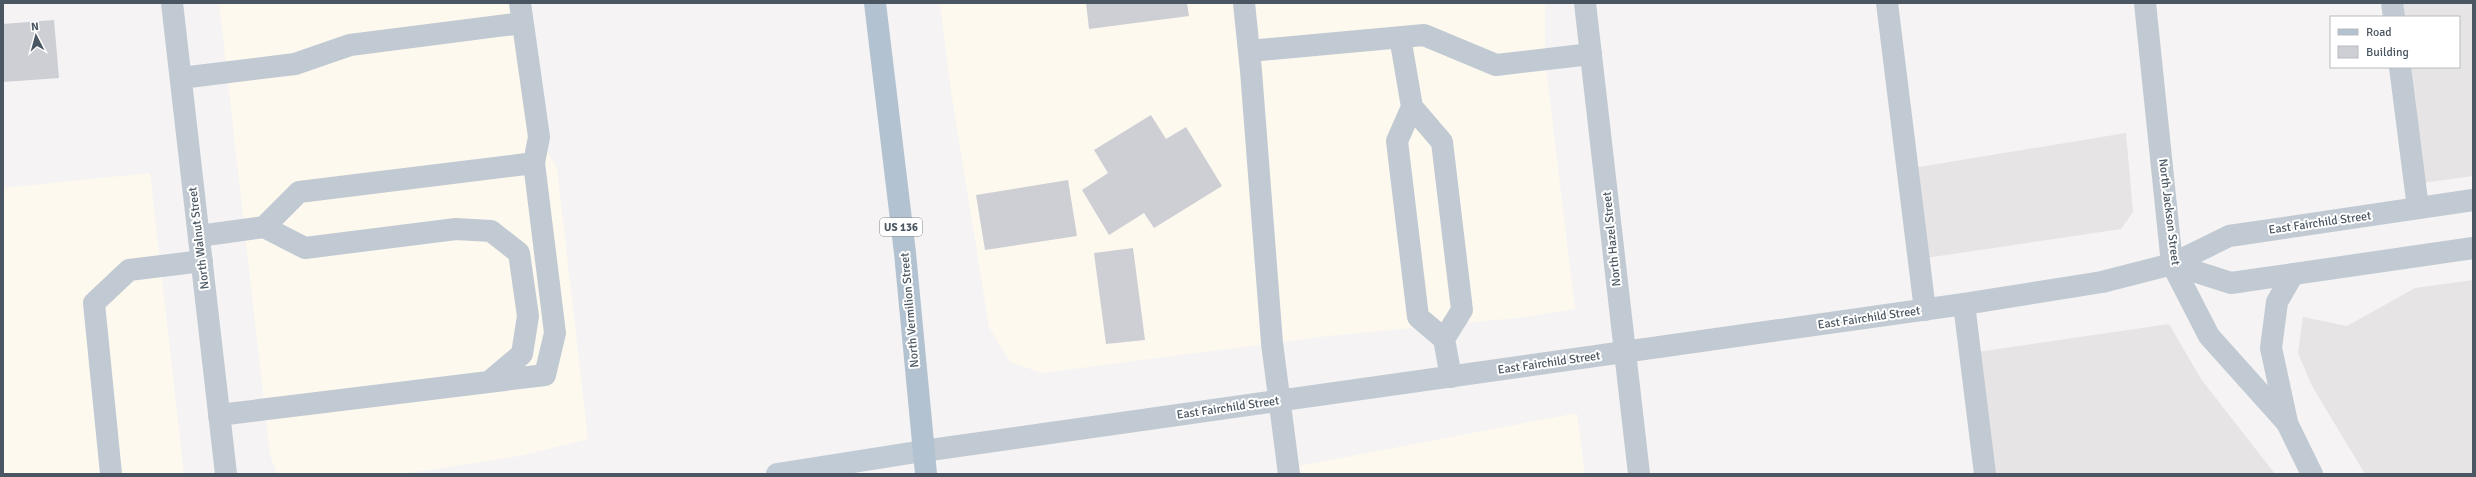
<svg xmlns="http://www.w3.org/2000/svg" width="2476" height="477" font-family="Signika,sans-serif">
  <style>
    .commercial { fill: #fdf9ef }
    .education { fill: #e6e4e5 }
    .building { fill: #cdcfd5 }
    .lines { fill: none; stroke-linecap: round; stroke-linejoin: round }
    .service { stroke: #c1cad2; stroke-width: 22 }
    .minor { stroke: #c1cad2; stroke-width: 22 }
    .tertiary { stroke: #c1cad2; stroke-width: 22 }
    .secondary { stroke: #c1cbd6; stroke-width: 22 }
    .primary { stroke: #b3c2d1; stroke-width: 22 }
    .labels { text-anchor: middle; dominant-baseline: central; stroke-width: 4; stroke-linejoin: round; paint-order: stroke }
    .shield { fill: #fff; stroke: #808990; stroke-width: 1 }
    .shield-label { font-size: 11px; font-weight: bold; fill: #4a5661 }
    .street-label { font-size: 12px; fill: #4a5661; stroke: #fff }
  </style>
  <rect width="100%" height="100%" fill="#f5f3f3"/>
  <path class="commercial" d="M 219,3 L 520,3 L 539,137 L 557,168 L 588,439 L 519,456 L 403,474 L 277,474 L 270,455 Z
    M 940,3 L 1545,3 L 1545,59 L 1575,309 L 1517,318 L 1328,336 L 1042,373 L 1010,362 L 989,327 L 951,91 Z
    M 150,173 L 184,474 L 3,474 L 3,188 Z
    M 1577,413 L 1585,474 L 1289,474 L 1288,468 Z"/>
  <path class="education" d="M 2392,3 L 2473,3 L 2473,176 L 2415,184 L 2400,67 L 2459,67 L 2459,17 L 2394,17 Z
    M 2126,133 L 2133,212 L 2121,229 L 1919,259 L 1907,169 Z
    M 2473,280 L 2473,474 L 2365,474 L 2312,386 L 2298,353 L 2303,317 L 2347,326 L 2415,288 Z
    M 2169,324 L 2201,379 L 2275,474 L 1985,474 L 1970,353 Z"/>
  <path class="building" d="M 1086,3 L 1187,3 L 1189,16 L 1089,29 Z
    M 54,20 L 59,78 L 3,82 L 3,24 Z
    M 1151,115 L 1166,139 L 1186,127 L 1222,186 L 1154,228 L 1144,213 L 1109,235 L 1082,190 L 1108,173 L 1094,150 Z
    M 1068,180 L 1077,236 L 985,250 L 976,195 Z
    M 1133,248 L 1145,340 L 1106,344 L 1094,253 Z"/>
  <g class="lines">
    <path class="service" d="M 520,3 L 539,137 L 534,163
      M 1244,3 L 1251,71 L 1272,343 L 1289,474
      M 1887,3 L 1925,310
      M 2392,3 L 2394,17
      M 1400,37 L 1412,107 L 1442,142 L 1462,310 L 1444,339
      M 1249,51 L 1424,35 L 1496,65 L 1591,54
      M 2400,67 L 2418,208
      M 181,78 L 295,64 L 350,45 L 522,23
      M 1412,107 L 1397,141 L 1418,317 L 1444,339 L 1451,377
      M 264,227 L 305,248 L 456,229 L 491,231 L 519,253 L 528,316 L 522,354 L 489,382
      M 199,236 L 264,227 L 299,192 L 534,163 L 555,333 L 545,375 L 219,415
      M 1964,304 L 1985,474
      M 111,474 L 94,303 L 129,270 L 202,261"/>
    <path class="minor" d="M 172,3 L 226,474
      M 1585,3 L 1639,474
      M 2145,3 L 2172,264 L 2209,336 L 2287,423 L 2312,474
      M 2287,422 L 2271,348 L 2277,302 L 2293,274"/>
    <path class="tertiary" d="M 2172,264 L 2231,283 L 2473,248
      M 923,451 L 1964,304 L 2102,282 L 2172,264 L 2229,236 L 2473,200"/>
    <path class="secondary" d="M 777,474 L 923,451"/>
    <path class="primary" d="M 875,3 L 905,253 L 926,474"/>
  </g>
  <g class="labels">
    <rect class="shield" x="880" y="218" width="42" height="18" rx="3"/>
    <g class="shield-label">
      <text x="901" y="227">US 136</text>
    </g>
    <g class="street-label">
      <text transform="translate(2169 212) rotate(83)">North Jackson Street</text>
      <text transform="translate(2320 223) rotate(-8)">East Fairchild Street</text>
      <text transform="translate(199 238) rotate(-97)">North Walnut Street</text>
      <text transform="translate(1612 239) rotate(-96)">North Hazel Street</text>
      <text transform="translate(910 310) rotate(-95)">North Vermilion Street</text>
      <text transform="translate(1869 318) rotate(-8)">East Fairchild Street</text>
      <text transform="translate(1549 363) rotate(-8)">East Fairchild Street</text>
      <text transform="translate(1228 408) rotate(-8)">East Fairchild Street</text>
    </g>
  </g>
  <rect width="2476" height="477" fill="none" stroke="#4a5661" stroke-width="8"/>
  <rect x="2330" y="16" width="130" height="52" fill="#ffffff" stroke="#b7bbc0"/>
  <rect x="2338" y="29" width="20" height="6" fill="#b3c2d1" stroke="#b7bbc0"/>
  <text x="2366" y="36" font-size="12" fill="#4a5661">Road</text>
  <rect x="2338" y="46" width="20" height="12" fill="#cdcfd5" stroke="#b7bbc0"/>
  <text x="2366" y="56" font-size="12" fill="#4a5661">Building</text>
  <g transform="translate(36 36) rotate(354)" stroke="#ffffff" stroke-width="3" paint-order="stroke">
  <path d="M0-3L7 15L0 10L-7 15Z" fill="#4a5661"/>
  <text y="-6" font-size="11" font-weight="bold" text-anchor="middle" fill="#4a5661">N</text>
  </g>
</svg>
